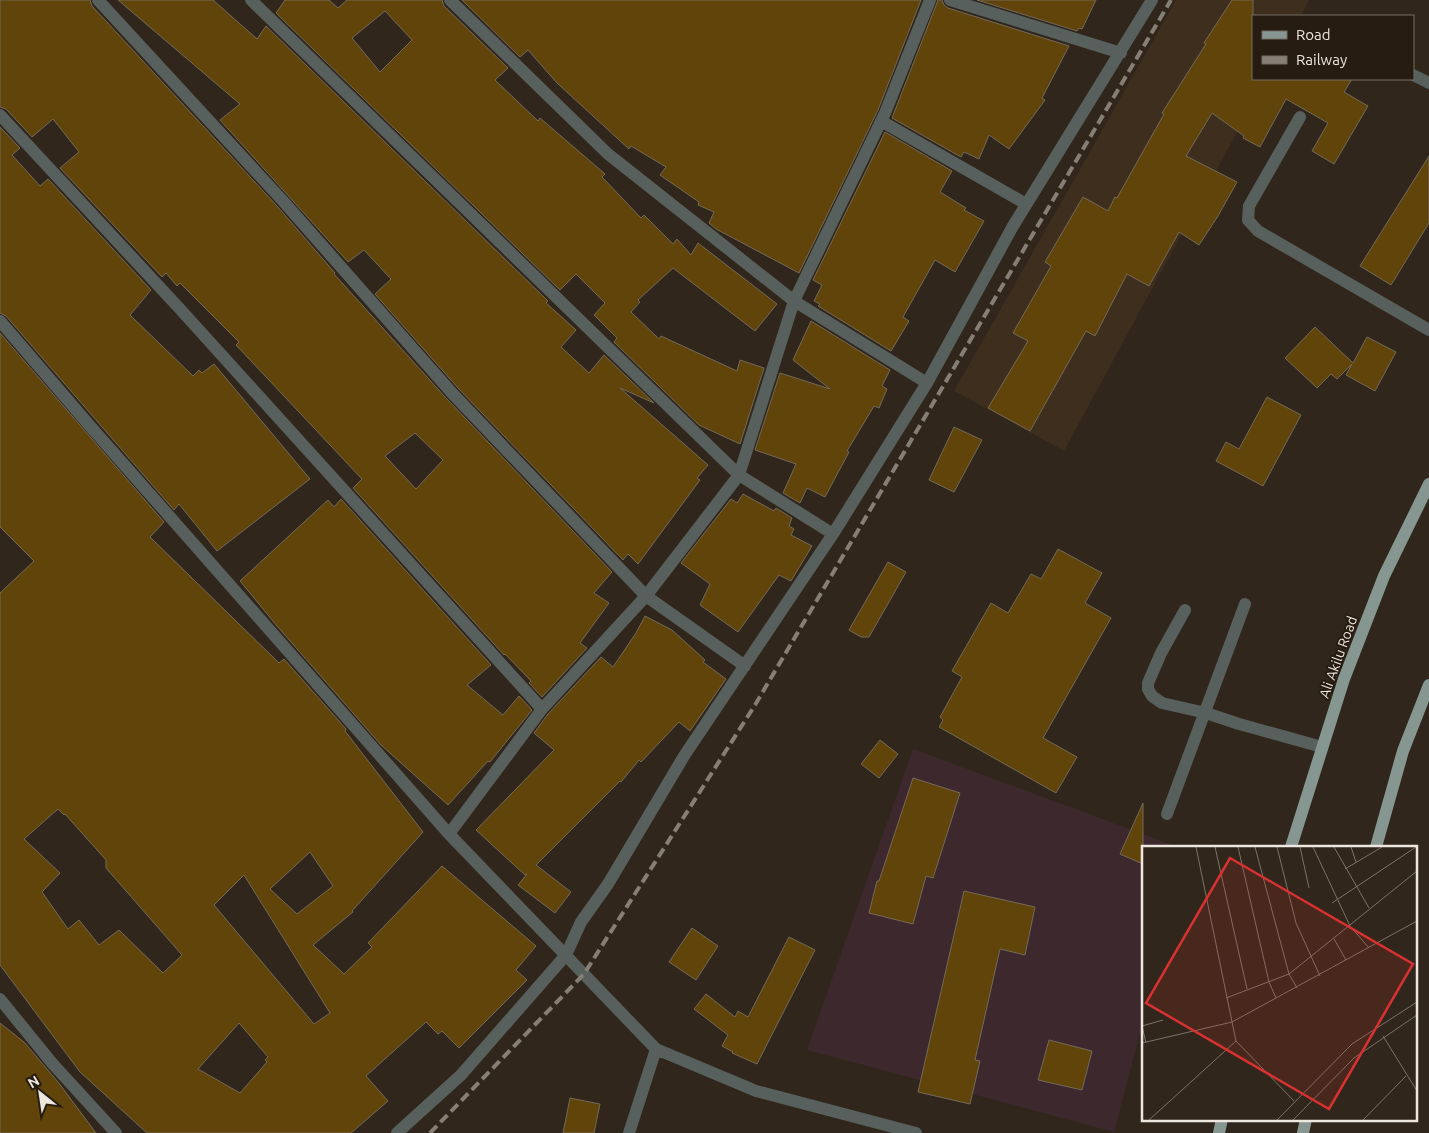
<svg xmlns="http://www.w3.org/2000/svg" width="1429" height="1133" font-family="Ubuntu,sans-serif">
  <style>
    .built { fill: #3d2e1e }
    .industrial { fill: #3d292d }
    .building { fill: #614409; stroke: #736a5b; fill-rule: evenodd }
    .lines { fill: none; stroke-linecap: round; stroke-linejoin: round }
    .lane { stroke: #57605d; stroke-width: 12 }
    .street { stroke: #57605d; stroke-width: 12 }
    .primary { stroke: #869792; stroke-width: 12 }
    .rail { stroke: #877f75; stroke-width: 4; stroke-dasharray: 10 5; stroke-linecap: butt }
    .labels { text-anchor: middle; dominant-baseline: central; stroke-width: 4; stroke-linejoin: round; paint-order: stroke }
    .street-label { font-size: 14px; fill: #ede7df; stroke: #261c11 }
    .inset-road { fill: none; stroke: #7c7369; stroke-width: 1 }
    .view { fill: #d73231; fill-opacity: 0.15; stroke: #d73231; stroke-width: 2.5 }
    .inset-edge { fill: none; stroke: #ede7df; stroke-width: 2.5 }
  </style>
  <rect width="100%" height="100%" fill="#30261b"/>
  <path class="built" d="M 1176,0 L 1309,0 L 1301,16 L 1253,16 L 1253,79 L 1266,79 L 1064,451 L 954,391 Z"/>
  <path class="industrial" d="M 913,749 L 1178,847 L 1143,847 L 1143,1022 L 1114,1132 L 807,1050 Z"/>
  <path class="building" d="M 0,0 L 90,0 L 92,6 L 277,206 L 335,273 L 334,274 L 446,398 L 612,572 L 594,593 L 609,603 L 580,643 L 587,648 L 542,697 L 529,683 L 531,681 L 505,654 L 504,655 L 353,488 L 362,479 L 236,345 L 239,342 L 180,283 L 177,286 L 166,273 L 162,277 L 60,168 L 79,152 L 53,119 L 32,137 L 6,109 L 0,107 ZM 415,433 L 443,460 L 416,489 L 385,456 Z
    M 118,0 L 213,0 L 257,39 L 266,26 L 548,301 L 546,303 L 576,330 L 561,347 L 589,373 L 604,355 L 654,403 L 620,388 L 708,465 L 697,478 L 700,480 L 638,564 L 628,554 L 623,560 L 458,388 L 375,294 L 391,279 L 364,250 L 348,262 L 220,120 L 240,104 Z
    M 285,0 L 329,0 L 338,8 L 347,0 L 442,0 L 444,6 L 508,68 L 495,80 L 538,121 L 540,118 L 605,174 L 602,177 L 641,218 L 644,215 L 673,244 L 677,239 L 691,255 L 698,243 L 777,304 L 755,331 L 673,268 L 638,300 L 640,302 L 631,312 L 659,339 L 661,336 L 737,371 L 740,360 L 764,368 L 740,444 L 699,425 L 614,342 L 617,338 L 594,315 L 605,303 L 576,274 L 560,290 L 276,13 ZM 385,11 L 412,40 L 380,72 L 352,38 Z
    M 462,0 L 921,0 L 878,110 L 799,273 L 716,229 L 709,223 L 714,212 L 698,205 L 699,202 L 660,175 L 666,167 L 631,146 L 629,149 L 557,83 L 528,50 L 520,57 Z
    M 938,0 L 942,0 L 944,5 L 948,8 L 1069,46 L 1042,98 L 1045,100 L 1009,149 L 989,135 L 979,159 L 964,152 L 961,157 L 892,118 Z
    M 977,0 L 1096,0 L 1082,29 L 1079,28 L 1077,31 Z
    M 1232,0 L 1253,0 L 1253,79 L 1352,79 L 1344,92 L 1368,106 L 1334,164 L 1312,151 L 1328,123 L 1286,99 L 1260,147 L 1243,138 L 1244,136 L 1212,113 L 1186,156 L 1237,182 L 1218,216 L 1199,245 L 1179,232 L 1149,286 L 1127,274 L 1095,336 L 1086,331 L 1030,431 L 988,408 L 1028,341 L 1013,333 L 1051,266 L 1045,262 L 1083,197 L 1108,211 L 1115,197 L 1117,198 L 1164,114 L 1162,113 L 1206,44 L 1204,43 Z
    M 0,127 L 20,148 L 12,155 L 40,186 L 48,179 L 151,290 L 130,315 L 193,376 L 199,370 L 202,373 L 214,364 L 310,479 L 217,551 L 179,504 L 174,510 L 6,316 L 0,313 Z
    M 885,132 L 952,171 L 940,192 L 966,208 L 964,210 L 984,221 L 955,272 L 935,260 L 903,317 L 909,321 L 891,351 L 818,306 L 820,304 L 814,301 L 822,285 L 813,280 Z
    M 1429,156 L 1429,223 L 1391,285 L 1360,266 Z
    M 811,321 L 890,370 L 882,386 L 887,389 L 879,408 L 874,406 L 847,451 L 849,452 L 825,497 L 807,488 L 800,503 L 783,493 L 796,464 L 755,450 L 780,373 L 830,389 L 793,360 Z
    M 1315,327 L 1353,363 L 1367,337 L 1396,352 L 1375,391 L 1346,375 L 1352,364 L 1337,379 L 1331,374 L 1317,388 L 1285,358 Z
    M 0,333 L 164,522 L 150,537 L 279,663 L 284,659 L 346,729 L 345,731 L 423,832 L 352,911 L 353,912 L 313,945 L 344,974 L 372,947 L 368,943 L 442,866 L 536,946 L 516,970 L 527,980 L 459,1048 L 442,1031 L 438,1034 L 426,1022 L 366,1076 L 388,1101 L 351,1133 L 147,1133 L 80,1072 L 0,965 L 0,593 L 34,561 L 0,527 ZM 58,809 L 64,815 L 65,814 L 106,860 L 106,868 L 182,955 L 163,973 L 119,930 L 99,945 L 79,920 L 68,929 L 42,892 L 60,873 L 24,839 ZM 310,852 L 333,886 L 297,914 L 270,889 ZM 244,875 L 330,1013 L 314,1024 L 214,905 ZM 239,1023 L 268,1057 L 265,1060 L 267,1062 L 240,1093 L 198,1069 Z
    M 1267,397 L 1301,415 L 1263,486 L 1216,461 L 1226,442 L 1239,449 Z
    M 954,427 L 982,440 L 954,492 L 929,480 Z
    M 743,494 L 774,511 L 776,508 L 792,518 L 789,526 L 794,529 L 791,535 L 812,546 L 791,581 L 779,575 L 738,632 L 700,605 L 710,584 L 681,563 L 731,499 L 737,503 Z
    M 341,499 L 491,665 L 467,685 L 503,715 L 519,696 L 532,710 L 490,762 L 488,761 L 448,805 L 381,745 L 277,626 L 240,581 L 328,500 L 334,507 Z
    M 1058,549 L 1102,573 L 1085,603 L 1111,618 L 1043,738 L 1077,757 L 1056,793 L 939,727 L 943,720 L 940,717 L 962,677 L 952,671 L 991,603 L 1008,613 L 1031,574 L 1041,579 Z
    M 888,562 L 906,572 L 869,637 L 861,637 L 849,630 Z
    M 645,616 L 672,630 L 705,660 L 703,662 L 726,679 L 690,731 L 679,722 L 641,762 L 639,760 L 621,782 L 620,781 L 536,865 L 571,892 L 555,913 L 518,885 L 527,874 L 525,875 L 476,830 L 554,750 L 534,733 L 548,714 L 601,657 L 613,667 L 636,633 Z
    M 880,740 L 898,754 L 879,778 L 861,764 Z
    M 913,778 L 960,793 L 933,878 L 926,876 L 913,924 L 869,913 L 877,881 L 879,881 Z
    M 1143,803 L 1143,864 L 1120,854 Z
    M 964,891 L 1035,907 L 1025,955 L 1000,949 L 975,1060 L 980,1061 L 970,1104 L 918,1092 Z
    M 692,928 L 718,946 L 696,980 L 669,962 Z
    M 789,937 L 815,950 L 757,1064 L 732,1053 L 733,1052 L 722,1046 L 728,1035 L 694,1009 L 706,994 L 735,1017 L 738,1011 L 748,1017 Z
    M 0,1023 L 24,1042 L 58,1082 L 96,1133 L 0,1133 Z
    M 1049,1040 L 1092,1051 L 1082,1090 L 1038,1080 Z
    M 570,1098 L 600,1104 L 594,1133 L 563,1133 Z"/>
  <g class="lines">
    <path class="lane" d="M 1413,75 L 1429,83
      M 1300,117 L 1249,206 L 1248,220 L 1258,231 L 1429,330
      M 1185,610 L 1161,653 L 1148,683 L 1148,689 L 1152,696 L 1162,703 L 1206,713 L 1239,724 L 1322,747
      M 1167,814 L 1245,604
      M 0,999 L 52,1063 L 116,1133"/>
    <path class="street" d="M 98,0 L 283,201 L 452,393 L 646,596 L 745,666
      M 251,0 L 739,475 L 833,534
      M 450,0 L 608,154 L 794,301 L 927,383
      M 950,0 L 1121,53
      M 0,115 L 180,309 L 542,709
      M 881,121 L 1026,204
      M 0,321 L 90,426 L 449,834 L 656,1049 L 756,1091 L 916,1133
      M 449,834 L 542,709 L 646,596 L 739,475 L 794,301 L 885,113 L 930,0
      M 397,1133 L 461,1075 L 566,955 L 581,922 L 608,884 L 684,756 L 833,534 L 927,383 L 1013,226 L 1152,0
      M 629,1133 L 656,1049"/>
    <path class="primary" d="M 1291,847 L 1344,679 L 1384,576 L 1429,484
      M 1376,847 L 1403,751 L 1429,685
      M 1219,1133 L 1222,1119
      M 1303,1133 L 1306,1119"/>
    <path class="rail" d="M 430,1133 L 584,974 L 755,705 L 1171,0"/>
  </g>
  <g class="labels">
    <g class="street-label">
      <text transform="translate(1338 657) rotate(-70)">Ali Akilu Road</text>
    </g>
  </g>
  <g transform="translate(1142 846)">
    <rect width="275" height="275" fill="#30261b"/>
    <path class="inset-road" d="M 54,1 L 94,195 L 152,255M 73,1 L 105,143M 96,1 L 127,136 L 134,152M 113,1 L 147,128 L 155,142M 135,1 L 154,77 L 178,130M 158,1 L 167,42M 171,1 L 208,80 L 227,102M 192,1 L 227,62M 209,1 L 214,16M 203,23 L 240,1M 190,57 L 274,1M 192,93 L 204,114M 84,152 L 147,128 L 275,25M 0,180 L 21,174M 0,180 L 4,197M 241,190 L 275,245M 0,197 L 90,176 L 275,75M 7,274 L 94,195M 135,274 L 210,198 L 275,156M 151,274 L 212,212 L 275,169M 221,274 L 264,230"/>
    <path class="view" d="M 88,12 L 271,118 L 187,263 L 4,157 Z"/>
    <rect width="275" height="275" class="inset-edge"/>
  </g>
  <rect x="1252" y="15" width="162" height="65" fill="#261c11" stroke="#766d63"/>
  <rect x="1262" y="31" width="25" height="8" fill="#869792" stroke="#766d63"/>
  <text x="1296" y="40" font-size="15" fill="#ede7df">Road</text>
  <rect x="1262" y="56" width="25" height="8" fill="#877f75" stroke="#766d63"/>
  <text x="1296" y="65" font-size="15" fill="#ede7df">Railway</text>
  <g transform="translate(40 1093) rotate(330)" stroke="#261c11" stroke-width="4" paint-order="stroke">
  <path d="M0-4L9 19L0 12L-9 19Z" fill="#ede7df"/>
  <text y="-8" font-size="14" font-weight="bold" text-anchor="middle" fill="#ede7df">N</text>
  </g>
</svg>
